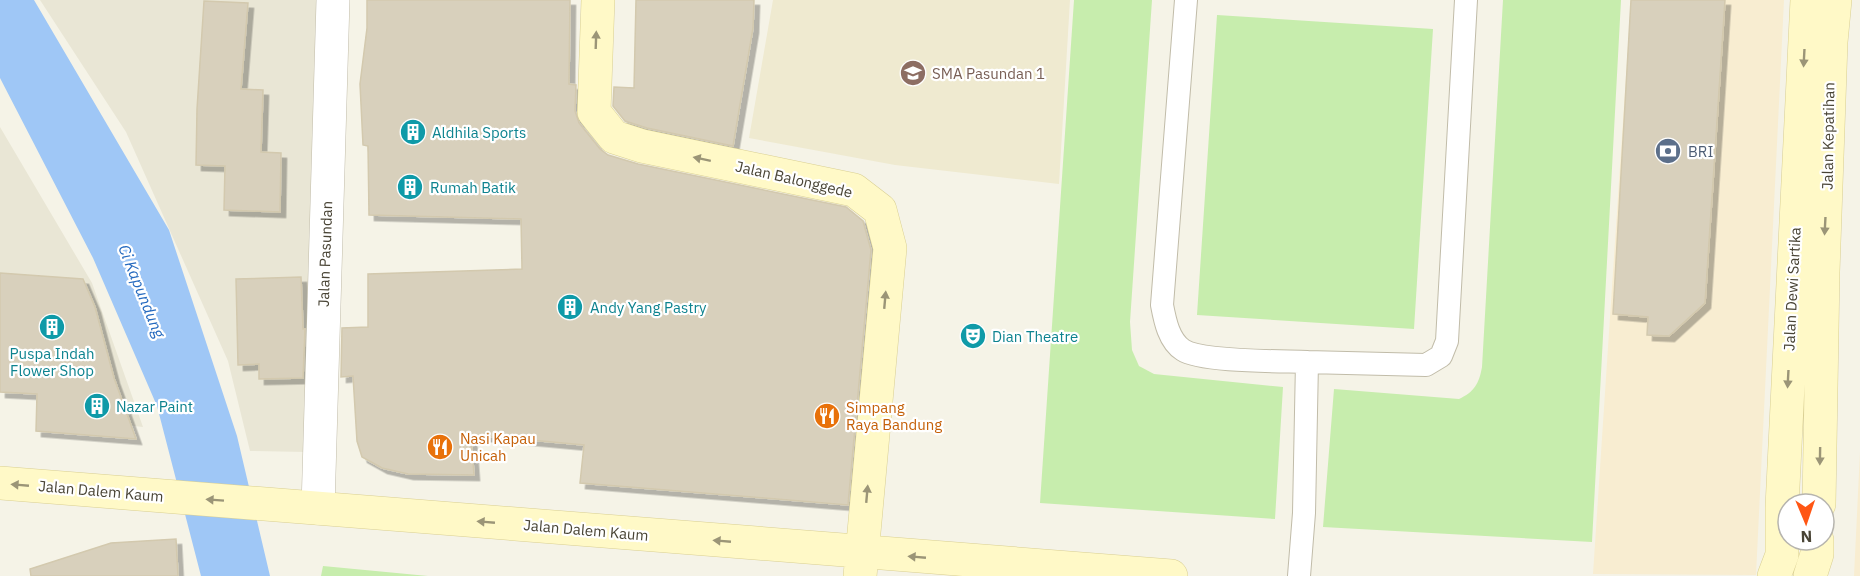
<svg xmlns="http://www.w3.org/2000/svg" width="1860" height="576" font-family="'IBM Plex Sans',sans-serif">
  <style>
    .residential { fill: #e9e6d5 }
    .commercial { fill: #f8edd1 }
    .education { fill: #efead0 }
    .green { fill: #c7edad }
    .water { fill: #9fc7f6 }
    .building { fill: #d8d0bc; stroke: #d3c9ae; stroke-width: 1.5; filter: url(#shadow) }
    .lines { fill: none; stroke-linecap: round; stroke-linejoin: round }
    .lane-casing { stroke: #c1bca9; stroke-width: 24 }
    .street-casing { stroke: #c1bca9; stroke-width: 34 }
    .secondary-casing { stroke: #d9cf93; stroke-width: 34 }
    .lane { stroke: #fff; stroke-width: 22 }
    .street { stroke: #fff; stroke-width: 33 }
    .secondary { stroke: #fff9c7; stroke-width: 33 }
    .oneway { fill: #9b9577 }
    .labels { text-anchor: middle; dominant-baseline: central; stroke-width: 4.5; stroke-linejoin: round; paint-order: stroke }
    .education-label { font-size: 15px; fill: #785e54; stroke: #fff; text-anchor: start }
    .culture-label { font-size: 15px; fill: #0d838f; stroke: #fff; text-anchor: start }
    .street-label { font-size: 15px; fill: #494435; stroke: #fff }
    .service-label { font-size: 15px; fill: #4e5e75; stroke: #fff; text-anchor: start }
    .food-label { font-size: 15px; fill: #c56008; stroke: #fff; text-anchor: start }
    .water-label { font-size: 16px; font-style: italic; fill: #256abf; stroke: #fff }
  </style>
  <defs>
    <filter id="shadow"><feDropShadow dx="5.5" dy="5.5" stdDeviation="0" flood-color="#0004"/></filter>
  </defs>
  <rect width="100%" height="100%" fill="#f5f3e7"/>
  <path class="residential" d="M 40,0 L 320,0 L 307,452 L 250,451 L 228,361 L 126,132 Z
    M 0,127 L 92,283 L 143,427 L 81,420 L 0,304 Z"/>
  <path class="commercial" d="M 1631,0 L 1784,0 L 1756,575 L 1593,574 Z
    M 1860,452 L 1860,576 L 1854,576 Z"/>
  <path class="education" d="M 773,0 L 1070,0 L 1059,184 L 895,165 L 749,138 Z"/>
  <path class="green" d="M 1074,0 L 1152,0 L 1130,322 L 1132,350 L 1139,366 L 1154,374 L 1283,387 L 1275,519 L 1040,503 Z
    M 1503,0 L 1621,0 L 1592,542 L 1323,527 L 1334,389 L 1459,399 C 1474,392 1479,384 1482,367 Z
    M 1217,15 L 1433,29 L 1414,329 L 1197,315 Z
    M 323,566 L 428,576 L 321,576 Z"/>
  <path class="water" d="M 0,0 L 34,0 L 169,230 L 237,436 L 270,576 L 201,576 L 157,406 L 93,258 L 0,78 Z"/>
  <path class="building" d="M 367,0 L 570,0 L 569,84 L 576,85 L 575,111 L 579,123 L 600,149 L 608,155 L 638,164 L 846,207 L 863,221 L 871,250 L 848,505 L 580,483 L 584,445 L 541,441 L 471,435 L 474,475 L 408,474 L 382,468 L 362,457 L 357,441 L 353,376 L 341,377 L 342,328 L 368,327 L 368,274 L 522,269 L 521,219 L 369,215 L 368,146 L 363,145 L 360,84 L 367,28 Z
    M 636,0 L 754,0 L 753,28 L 733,146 L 647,128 L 625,121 L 613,106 L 614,87 L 634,88 Z
    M 1631,0 L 1725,0 L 1705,303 L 1669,336 L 1647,335 L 1648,317 L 1613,314 Z
    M 204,1 L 248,3 L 241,89 L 263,90 L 261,152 L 281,153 L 280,212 L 224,210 L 225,166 L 196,165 L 197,109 Z
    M 0,273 L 83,279 L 95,307 L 114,378 L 136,439 L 36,431 L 37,394 L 0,392 Z
    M 301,277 L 303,329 L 305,329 L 303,378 L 259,379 L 259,364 L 238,365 L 236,279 Z
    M 176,539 L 178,576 L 31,576 L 30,569 L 111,543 Z"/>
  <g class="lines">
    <g class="lane-casing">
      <path id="lane" d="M 1186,0 L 1162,305 C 1165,321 1169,341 1183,350 C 1201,362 1282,361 1307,362 L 1304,513 L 1299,576
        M 1307,362 L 1426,365 L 1441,356 L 1447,341 L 1466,0"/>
    </g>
    <g class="street-casing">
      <path id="street" d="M 318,508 L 333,0"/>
    </g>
    <g class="secondary-casing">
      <path id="secondary" d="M 598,0 L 594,112 L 614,137 L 642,146 L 854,190 L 880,210 L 890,248 L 860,576
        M 0,483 L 1171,576
        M 1819,504 L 1823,272 L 1831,42 L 1835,0
        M 1774,576 L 1782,555 L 1782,507 L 1807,0
        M 1810,576 L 1817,554 L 1817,540"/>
    </g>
    <use href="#lane" class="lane"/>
    <use href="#street" class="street"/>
    <use href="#secondary" class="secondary"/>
  </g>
  <defs><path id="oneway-solid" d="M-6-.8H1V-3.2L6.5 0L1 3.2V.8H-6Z" transform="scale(1.5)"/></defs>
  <g class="oneway">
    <use href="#oneway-solid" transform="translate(596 40) rotate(-88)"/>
    <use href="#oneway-solid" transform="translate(1804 58) rotate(93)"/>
    <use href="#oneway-solid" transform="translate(702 159) rotate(-168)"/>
    <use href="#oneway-solid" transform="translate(1825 226) rotate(93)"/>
    <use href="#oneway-solid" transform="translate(885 300) rotate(-85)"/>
    <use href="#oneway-solid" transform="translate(1788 379) rotate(93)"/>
    <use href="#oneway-solid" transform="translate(1820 456) rotate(91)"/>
    <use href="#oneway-solid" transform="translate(20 485) rotate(-175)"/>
    <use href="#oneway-solid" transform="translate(867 494) rotate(-85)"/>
    <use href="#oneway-solid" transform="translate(215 500) rotate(-176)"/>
    <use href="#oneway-solid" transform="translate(486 522) rotate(-175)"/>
    <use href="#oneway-solid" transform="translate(722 541) rotate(-175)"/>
    <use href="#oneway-solid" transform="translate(917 557) rotate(-175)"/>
  </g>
  <defs>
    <g id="school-disc" transform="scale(1.35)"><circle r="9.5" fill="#8d6e63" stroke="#fff"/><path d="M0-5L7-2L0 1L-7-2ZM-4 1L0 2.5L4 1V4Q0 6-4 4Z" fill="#fff"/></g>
    <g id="building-disc" transform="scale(1.35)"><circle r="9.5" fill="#0f9aa8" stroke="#fff"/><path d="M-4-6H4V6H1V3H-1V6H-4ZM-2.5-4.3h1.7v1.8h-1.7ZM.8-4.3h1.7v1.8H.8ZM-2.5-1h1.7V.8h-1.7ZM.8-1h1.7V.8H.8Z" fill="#fff"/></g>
    <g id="bank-disc" transform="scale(1.35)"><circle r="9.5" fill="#5c6f8a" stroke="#fff"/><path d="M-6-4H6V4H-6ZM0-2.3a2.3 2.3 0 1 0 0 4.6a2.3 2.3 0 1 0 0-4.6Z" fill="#fff"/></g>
    <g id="theatre-disc" transform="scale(1.35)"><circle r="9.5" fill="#0f9aa8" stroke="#fff"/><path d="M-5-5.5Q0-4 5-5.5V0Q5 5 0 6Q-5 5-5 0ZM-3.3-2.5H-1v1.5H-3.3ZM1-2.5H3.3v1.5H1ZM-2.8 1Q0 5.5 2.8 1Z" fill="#fff"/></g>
    <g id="restaurant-disc" transform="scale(1.35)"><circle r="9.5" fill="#e8710a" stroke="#fff"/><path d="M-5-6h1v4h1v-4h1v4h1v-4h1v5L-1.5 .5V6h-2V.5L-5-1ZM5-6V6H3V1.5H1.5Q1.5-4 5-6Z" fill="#fff"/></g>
  </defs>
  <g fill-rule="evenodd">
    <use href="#school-disc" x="913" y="73"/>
    <use href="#building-disc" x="413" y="132"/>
    <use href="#bank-disc" x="1668" y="151"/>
    <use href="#building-disc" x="410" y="187"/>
    <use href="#building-disc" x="570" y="307"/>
    <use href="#building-disc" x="52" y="327"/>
    <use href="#theatre-disc" x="973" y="336"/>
    <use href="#building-disc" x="97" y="406"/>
    <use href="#restaurant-disc" x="827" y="416"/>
    <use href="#restaurant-disc" x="440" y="447"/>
  </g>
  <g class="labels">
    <g class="education-label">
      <text x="932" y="73">SMA Pasundan 1</text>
    </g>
    <g class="culture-label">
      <text x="432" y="132">Aldhila Sports</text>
      <text x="430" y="187">Rumah Batik</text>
      <text x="590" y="307">Andy Yang Pastry</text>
      <text x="992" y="336">Dian Theatre</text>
      <text x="52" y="353" text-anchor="middle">Puspa Indah<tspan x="52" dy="17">Flower Shop</tspan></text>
      <text x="116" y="406">Nazar Paint</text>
    </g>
    <g class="street-label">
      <text transform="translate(1828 136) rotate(-89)">Jalan Kepatihan</text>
      <text transform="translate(794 179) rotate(13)">Jalan Balonggede</text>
      <text transform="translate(325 254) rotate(-88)">Jalan Pasundan</text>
      <text transform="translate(1792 289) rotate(-87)">Jalan Dewi Sartika</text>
      <text transform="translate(101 491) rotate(5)">Jalan Dalem Kaum</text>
      <text transform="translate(586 530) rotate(5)">Jalan Dalem Kaum</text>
    </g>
    <g class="service-label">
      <text x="1688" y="151">BRI</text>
    </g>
    <g class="food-label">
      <text x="846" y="407">Simpang<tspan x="846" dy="17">Raya Bandung</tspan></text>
      <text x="460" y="438">Nasi Kapau<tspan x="460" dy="17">Unicah</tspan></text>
    </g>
    <g class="water-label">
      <text transform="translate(142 291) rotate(68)">Ci Kapundung</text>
    </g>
  </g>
  <g transform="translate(1806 522) rotate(178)"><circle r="28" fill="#ffffff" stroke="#b6b4ae" stroke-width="1.5"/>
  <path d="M0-4.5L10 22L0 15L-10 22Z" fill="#ff5614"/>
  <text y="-9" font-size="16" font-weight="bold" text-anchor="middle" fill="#494435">N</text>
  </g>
</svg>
